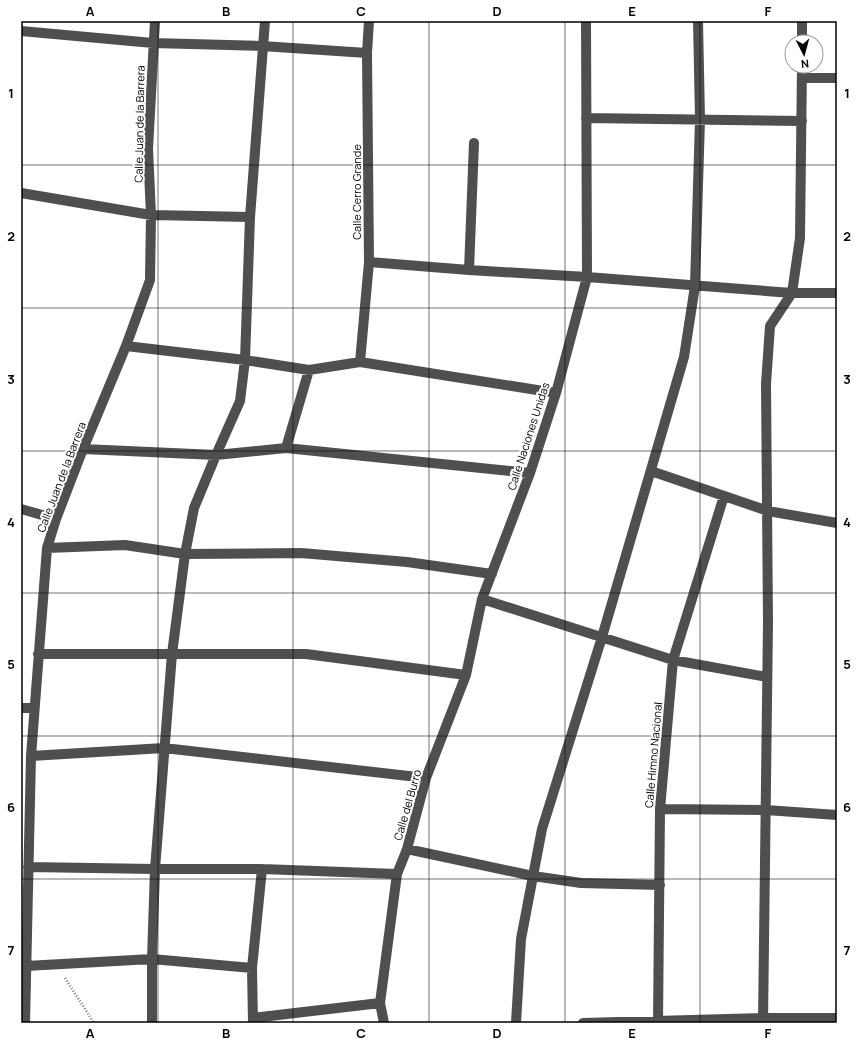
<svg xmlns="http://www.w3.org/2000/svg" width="858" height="1044" font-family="Manrope,sans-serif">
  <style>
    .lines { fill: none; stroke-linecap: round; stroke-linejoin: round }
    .path { stroke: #717171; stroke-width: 2.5; stroke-dasharray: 1 2; stroke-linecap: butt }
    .minor { stroke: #4f4f4f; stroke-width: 10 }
    .grid { fill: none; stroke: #000; stroke-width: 1; stroke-opacity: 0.55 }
    .labels { text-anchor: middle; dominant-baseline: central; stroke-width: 4; stroke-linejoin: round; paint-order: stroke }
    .street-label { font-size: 11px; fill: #000; stroke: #fff }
    .neatline { fill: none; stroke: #000; stroke-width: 1.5 }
    .grid-label { font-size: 13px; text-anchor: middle; font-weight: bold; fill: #000 }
  </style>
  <rect width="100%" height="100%" fill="#fff"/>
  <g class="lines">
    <path class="path" d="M 65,978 L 94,1023"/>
    <path class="minor" d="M 21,31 L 153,43 L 262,46 L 367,53
      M 802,42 L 802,21
      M 802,78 L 837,78
      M 586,118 L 802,121
      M 21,193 L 151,215 L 250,217
      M 369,262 L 469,270 L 587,277 L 792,293 L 837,293
      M 469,270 L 474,143
      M 126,346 L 245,360 L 309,370 L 360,362 L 556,393
      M 360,362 L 369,262 L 367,53 L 369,21
      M 286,448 L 309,370
      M 83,449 L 216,455 L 286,448 L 530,473
      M 651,471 L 768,511 L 837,523
      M 21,509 L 56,519
      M 47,548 L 125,545 L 185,554 L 301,553 L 407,562 L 492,574
      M 482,599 L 673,660 L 767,677
      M 38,654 L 306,654 L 466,675
      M 21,708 L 34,708
      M 31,756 L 164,748 L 426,778
      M 660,809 L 766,810 L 837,815
      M 407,849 L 533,876 L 581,883 L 660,885
      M 28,867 L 155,869 L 262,869 L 397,874
      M 26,966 L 152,959 L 252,968
      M 253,1018 L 380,1003
      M 25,1023 L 31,756 L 47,548 L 56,519 L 83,449 L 126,346 L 150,280 L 151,215 L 148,149 L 155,21
      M 152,1023 L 152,959 L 155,869 L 172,654 L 185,554 L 194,508 L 216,455 L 240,401 L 245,360 L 250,217 L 265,21
      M 253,1023 L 252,968 L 262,869
      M 384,1023 L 380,1003 L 397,874 L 407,849 L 426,778 L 466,675 L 482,599 L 530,473 L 556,393 L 587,277 L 586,21
      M 516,1023 L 521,939 L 542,829 L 602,637 L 684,357 L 695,286 L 700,119 L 698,21
      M 583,1023 L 763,1018 L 837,1018
      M 658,1023 L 660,809 L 673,660 L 724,496
      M 763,1023 L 768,622 L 766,384 L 770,326 L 792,293 L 800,238 L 802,66"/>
  </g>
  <path class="grid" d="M 158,21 L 158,1023M 293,21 L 293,1023M 429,21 L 429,1023M 565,21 L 565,1023M 700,21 L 700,1023M 21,165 L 837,165M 21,308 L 837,308M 21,451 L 837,451M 21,593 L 837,593M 21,736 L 837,736M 21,879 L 837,879"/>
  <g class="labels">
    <g class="street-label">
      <text transform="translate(139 124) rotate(-89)">Calle Juan de la Barrera</text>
      <text transform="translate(356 192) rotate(-90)">Calle Cerro Grande</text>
      <text transform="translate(528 436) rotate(-72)">Calle Naciones Unidas</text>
      <text transform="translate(61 477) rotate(-69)">Calle Juan de la Barrera</text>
      <text transform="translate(653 755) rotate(-85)">Calle Himno Nacional</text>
      <text transform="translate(407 805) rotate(-74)">Calle del Burro</text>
    </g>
  </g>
  <rect width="858" height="1044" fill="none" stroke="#ffffff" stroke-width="44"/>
  <g transform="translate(804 54) rotate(174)"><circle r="19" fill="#ffffff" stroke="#999999"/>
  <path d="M0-3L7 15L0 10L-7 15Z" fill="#000000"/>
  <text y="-6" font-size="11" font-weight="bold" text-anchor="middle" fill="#000000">N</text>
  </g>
  <rect x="22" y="22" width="814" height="1000" class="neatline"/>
  <g class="grid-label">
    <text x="90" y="16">A</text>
    <text x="226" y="16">B</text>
    <text x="361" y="16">C</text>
    <text x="497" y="16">D</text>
    <text x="632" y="16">E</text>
    <text x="768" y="16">F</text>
    <text x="11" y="98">1</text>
    <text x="847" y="98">1</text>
    <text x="11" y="241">2</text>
    <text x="847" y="241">2</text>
    <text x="11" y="384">3</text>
    <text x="847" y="384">3</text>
    <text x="11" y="527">4</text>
    <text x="847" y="527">4</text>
    <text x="11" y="669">5</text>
    <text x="847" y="669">5</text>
    <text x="11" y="812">6</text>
    <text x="847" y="812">6</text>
    <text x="11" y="955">7</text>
    <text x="847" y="955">7</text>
    <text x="90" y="1038">A</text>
    <text x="226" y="1038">B</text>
    <text x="361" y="1038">C</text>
    <text x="497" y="1038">D</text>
    <text x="632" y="1038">E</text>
    <text x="768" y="1038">F</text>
  </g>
</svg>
